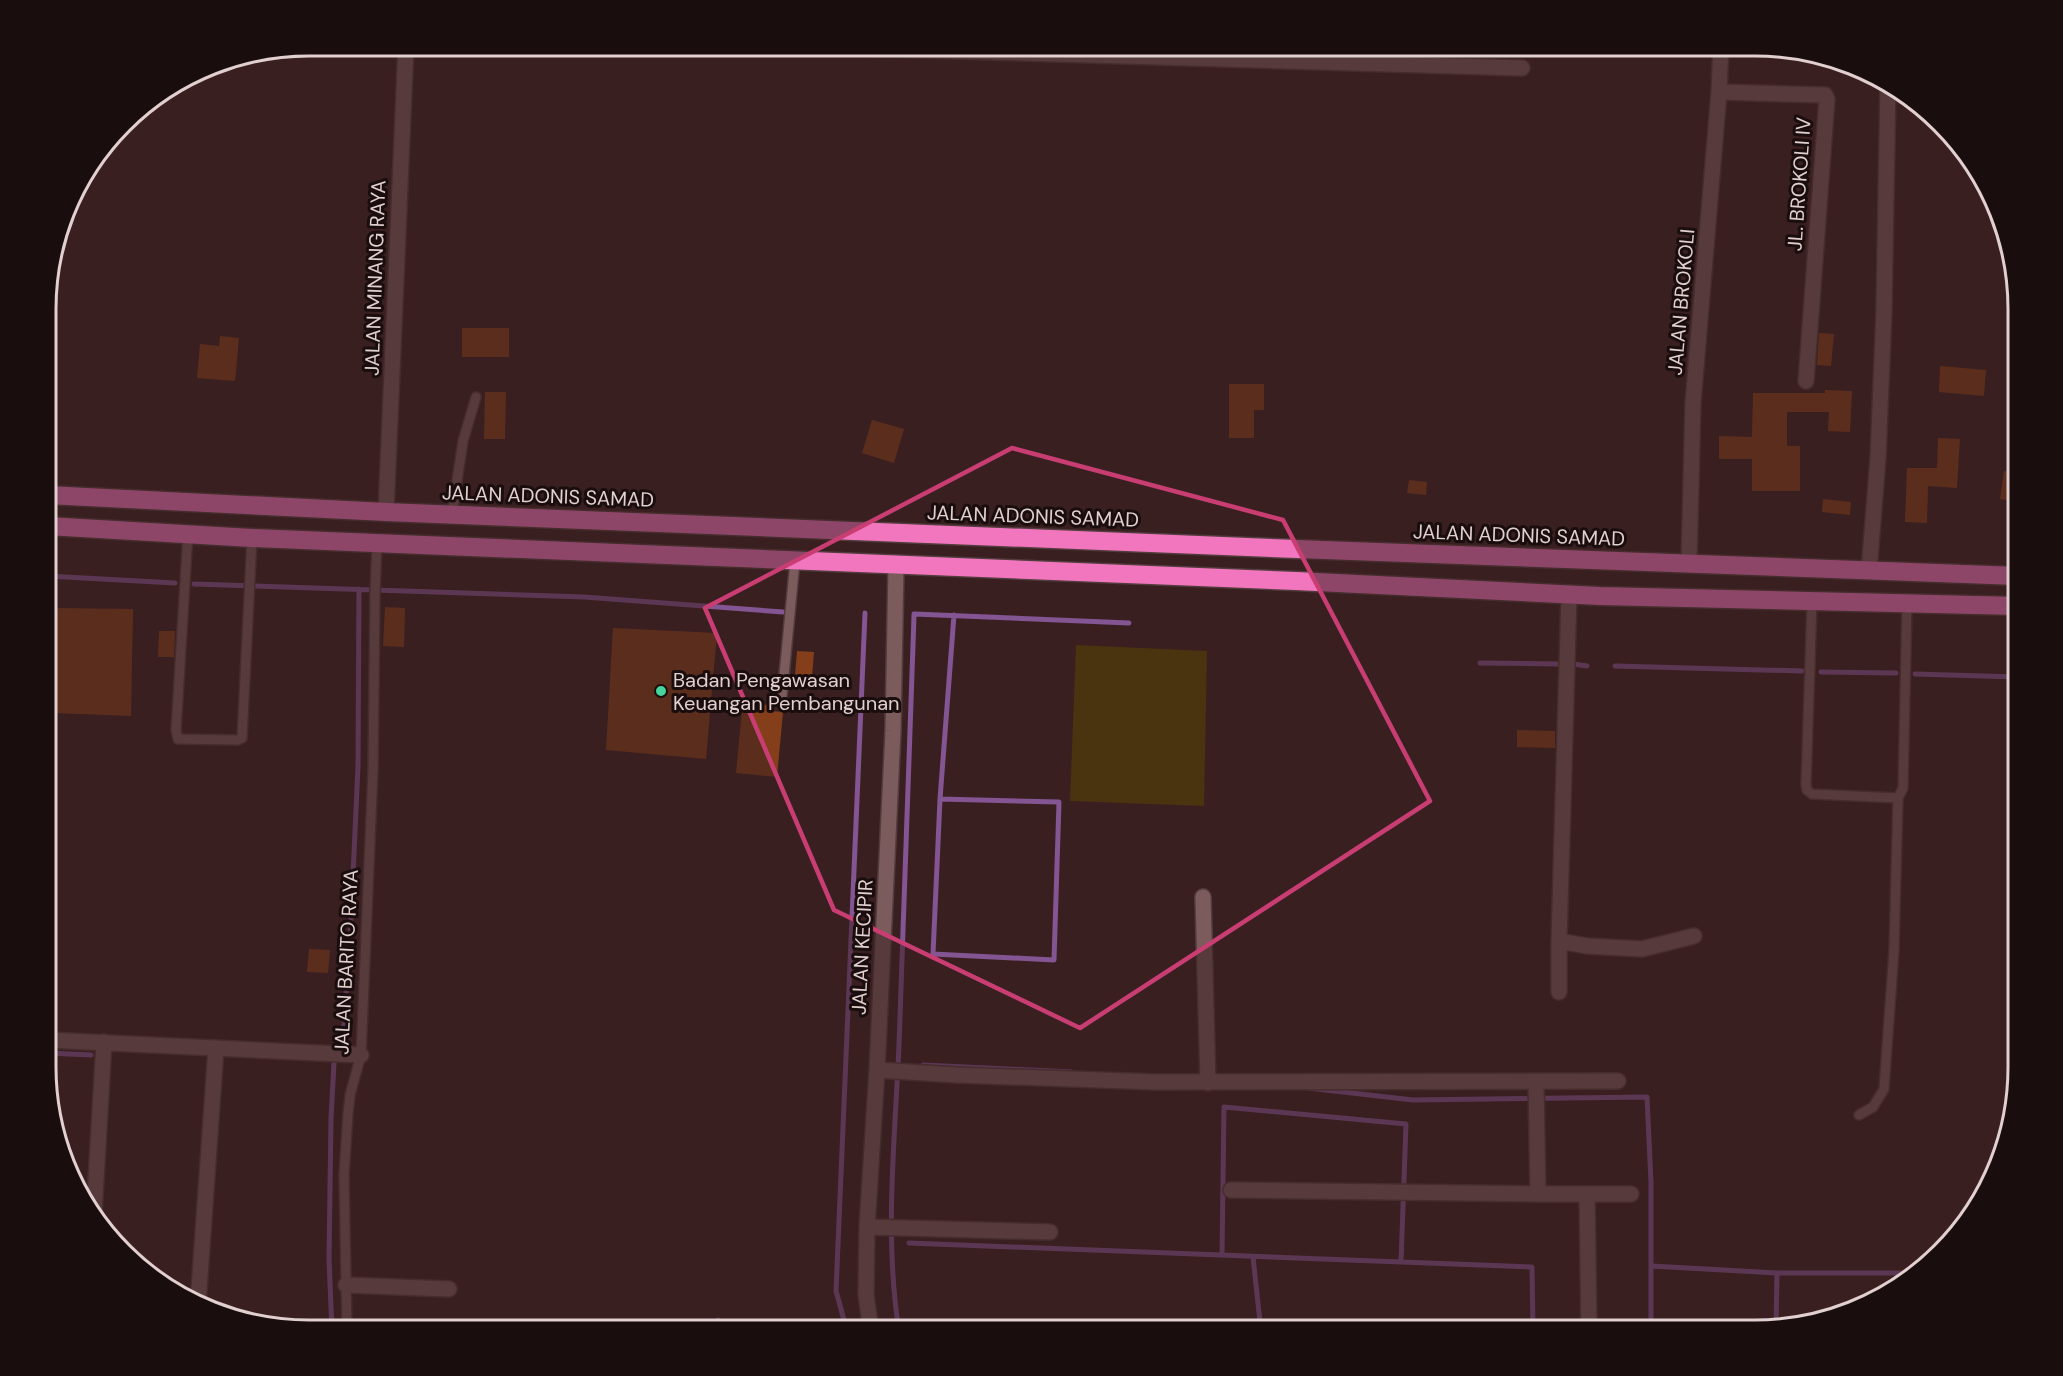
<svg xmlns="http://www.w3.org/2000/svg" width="2063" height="1376" font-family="'DM Sans',sans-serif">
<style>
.green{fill:#4a330f}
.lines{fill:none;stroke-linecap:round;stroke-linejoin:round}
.stream{stroke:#835592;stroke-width:5}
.building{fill:#843f1a}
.lane-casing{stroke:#523c3d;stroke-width:12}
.street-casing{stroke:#523c3d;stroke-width:18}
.highway-casing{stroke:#523c3d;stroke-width:21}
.lane{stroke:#7b5b5c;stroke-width:9}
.street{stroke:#7b5b5c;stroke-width:15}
.highway{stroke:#f276bd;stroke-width:18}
.marked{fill:none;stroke:#c83d72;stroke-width:4.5;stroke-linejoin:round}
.poi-dot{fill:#46d49e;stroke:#190d0d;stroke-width:2}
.labels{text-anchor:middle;stroke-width:6;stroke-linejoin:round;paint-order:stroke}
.street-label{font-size:20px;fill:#e2cfcf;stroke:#190d0d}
.poi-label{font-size:20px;fill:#e2cfcf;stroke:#190d0d;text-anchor:start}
.rim{fill:none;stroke:#e2cfcf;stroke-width:3}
</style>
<rect width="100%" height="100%" fill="#3a1f21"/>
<path class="green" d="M1076 645 1207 651 1204 806 1070 801Z"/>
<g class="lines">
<path class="stream" d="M47 576 175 583
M194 584 584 597 783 612
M1480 663 1560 664
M1573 664 1587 666
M1615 666 1802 671
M1821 672 1896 673
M1915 674 2017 677
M940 799 1059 802 1054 960 933 954 940 799 954 615
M47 1053 91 1055
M923 1065 1072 1072
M1308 1088 1413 1100 1647 1097 1651 1183V1330
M909 1243 1532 1267 1533 1331
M1222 1255 1224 1107 1406 1124 1401 1262
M1253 1257 1261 1331
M1651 1266 1777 1273
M718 1320 720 1331
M1776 1329 1777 1273H1910
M332 1331 329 1259 331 1118 334 1063 344 1024 351 919 358 766 359 589
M847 1331 836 1291 865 613
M899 1331C884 1236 895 1140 899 1045 905 902 910 758 914 614L1129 623"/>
</g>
<path class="building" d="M462 328H509V357H462Z
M1819 333 1834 334 1831 366 1817 365Z
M220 336 239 338 235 381 197 378 200 344 219 346Z
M1940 366 1986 370 1984 396 1939 392Z
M1229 384H1264V410H1254V438H1229Z
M1825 390 1852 391 1850 432 1828 431 1829 412H1787V446H1800V491H1752V459H1719V436L1752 437 1753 393H1825Z
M485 392H506L505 439H484Z
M872 420 904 429 894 463 862 453Z
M1938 438 1960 439 1957 488 1928 486 1927 523 1905 522 1907 468H1937Z
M2004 471 2017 473 2014 501 2000 499Z
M1409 480 1427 482 1426 495 1407 493Z
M1823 499 1851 502 1850 515 1822 512Z
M385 607 405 608 404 647 383 646Z
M53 608 133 609 131 716 54 713Z
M613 628 717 633 706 759 606 750Z
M159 631H175L174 657H158Z
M797 651 814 652 812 677 795 676Z
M755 704 772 705 771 711 783 712 777 777 736 773 742 710H755Z
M1517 730 1555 731V748L1517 747Z
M309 949 330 950 328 973 307 972Z"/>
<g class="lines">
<g class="lane-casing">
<path id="lane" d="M452 514 463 441 476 397
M188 533 176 730 178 739 238 740 242 738 252 538
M1812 601 1806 785 1807 790 1812 794 1898 798 1903 788 1907 603
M782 696 795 561
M1859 1115 1873 1107 1884 1089 1894 950 1898 798
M347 1331 344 1175 348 1114 350 1095 361 1055 373 770 375 594 377 543"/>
</g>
<g class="street-casing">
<path id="street" d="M758 45 1522 68
M1719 92 1825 95 1827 99 1806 381
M386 512 406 45
M1689 563 1693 403 1719 92 1721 45
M1869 571 1878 458 1884 311 1888 83
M1569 595 1559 941 1587 946 1642 949 1694 936
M1203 897 1208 1083
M1559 941V992
M47 1040 361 1055
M877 1070 957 1075 1156 1082 1618 1081
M1536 1082 1538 1194H1587
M1231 1190 1538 1194
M94 1214 104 1042
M867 1227 1050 1232
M346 1285 449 1289
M198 1304 216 1048
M871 1331 866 1295 867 1227 877 1070 893 731 896 565
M1589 1331 1587 1194H1631"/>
</g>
<g class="highway-casing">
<path id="highway" d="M47 495 386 512 1297 549 2017 576
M47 526 252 538 1296 581 1600 596 2017 606"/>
</g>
<use href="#lane" class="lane"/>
<use href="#street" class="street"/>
<use href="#highway" class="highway"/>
</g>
<path d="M0 0H2063V1376H0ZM1012 448 1283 520 1430 801 1080 1028 834 910 705 608Z" fill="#3a1f21" fill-opacity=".55" fill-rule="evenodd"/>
<path class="marked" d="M1012 448 1283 520 1430 801 1080 1028 834 910 705 608Z"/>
<circle class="poi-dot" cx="661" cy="691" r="6"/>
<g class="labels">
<g class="street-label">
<text transform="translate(1799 184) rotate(-86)" y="7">JL. BROKOLI IV</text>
<text transform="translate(375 278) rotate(-88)" y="7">JALAN MINANG RAYA</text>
<text transform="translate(1681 302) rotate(-85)" y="7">JALAN BROKOLI</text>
<text transform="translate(548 496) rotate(2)" y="7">JALAN ADONIS SAMAD</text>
<text transform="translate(1033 516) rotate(2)" y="7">JALAN ADONIS SAMAD</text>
<text transform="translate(1519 535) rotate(2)" y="7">JALAN ADONIS SAMAD</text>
<text transform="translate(862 947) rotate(-87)" y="7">JALAN KECIPIR</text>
<text transform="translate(346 962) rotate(-87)" y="7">JALAN BARITO RAYA</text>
</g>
<g class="poi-label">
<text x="673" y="687">Badan Pengawasan<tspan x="673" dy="23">Keuangan Pembangunan</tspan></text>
</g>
</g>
<path d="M0 0H2063V1376H0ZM309 56H1755A253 253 0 0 1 2008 309V1067A253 253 0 0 1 1755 1320H309A253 253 0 0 1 56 1067V309A253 253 0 0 1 309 56Z" fill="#190d0d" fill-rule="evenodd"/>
<path class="rim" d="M309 56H1755A253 253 0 0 1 2008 309V1067A253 253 0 0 1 1755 1320H309A253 253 0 0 1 56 1067V309A253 253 0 0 1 309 56Z"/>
</svg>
